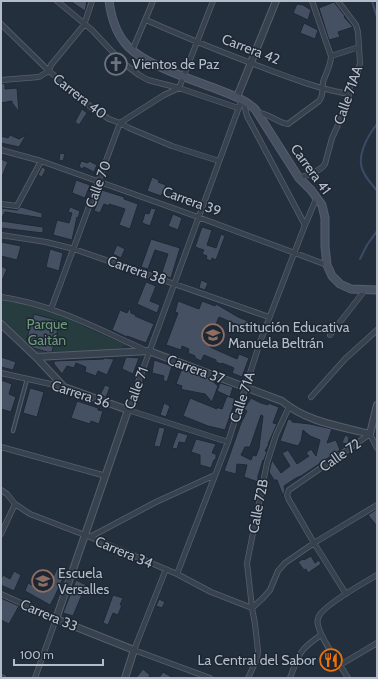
<svg xmlns="http://www.w3.org/2000/svg" width="378" height="679" font-family="Cabin,sans-serif">
<style>
.green{fill:#263c3f}
.lines{fill:none;stroke-linecap:round;stroke-linejoin:round}
.stream{stroke:#394c67;stroke-width:2}
.building{fill:#455162;stroke:#1f2835;fill-rule:evenodd}
.service-casing{stroke:#565f6c;stroke-width:4.5}
.minor-casing{stroke:#565f6c;stroke-width:6}
.tertiary-casing{stroke:#565f6c;stroke-width:8}
.secondary-casing{stroke:#565f6c;stroke-width:9}
.service{stroke:#38414e;stroke-width:2.5}
.minor{stroke:#38414e;stroke-width:4.5}
.tertiary{stroke:#38414e;stroke-width:6}
.secondary{stroke:#465061;stroke-width:7}
.labels{text-anchor:middle;stroke-width:3;stroke-linejoin:round;paint-order:stroke}
.street-label{font-size:14px;fill:#b4bcc9;stroke:#1d2633}
.poi-label{font-size:14px;fill:#b4bcc9;stroke:#1d2633;text-anchor:start}
.park-label{font-size:14px;fill:#6b9a76;stroke:#1d2633}
</style>
<rect width="100%" height="100%" fill="#242f3e"/>
<path class="green" d="M1 298 59 313 85 327 126 345 113 353 36 357 27 343 1 322Z"/>
<g class="lines">
<path class="stream" d="M372 1 377 17
M377 124C367 137 355 158 364 173 367 180 373 185 377 191
M360 259 367 245 377 231"/>
</g>
<path class="building" d="M70 1H87L85 11Z
M334 2 345 16 344 17 353 27 338 32 340 37 329 40 319 8Z
M297 4 303 5 311 10 308 20 293 13Z
M304 23 318 30 315 39 300 33Z
M5 83V89L17 88 19 112 13 104 12 103V101L1 103V84Z
M82 109 87 113 79 125 75 122Z
M10 135 19 139 26 135 19 147 1 143V136L8 138Z
M60 153 65 154 63 161 59 160Z
M1 159 8 162 1 179Z
M81 161 88 163 89 161 97 165 94 172 84 167 83 169 79 167Z
M42 167 46 169 42 177 38 175Z
M152 177 159 180 158 182 166 185 161 196 147 191Z
M76 180 90 185 85 198 72 193Z
M102 190 124 197V199L138 204 130 229 119 225 125 209 109 204V206L104 204 100 213 94 211Z
M176 194 181 196 178 203 172 201Z
M21 207 42 213V218L5 212 1 219V208L17 210Z
M70 207 80 211 78 218 77 217 72 240 53 235 57 220 69 223 72 213 68 212Z
M151 208 156 209 150 226 142 223 145 213 149 214Z
M173 214 182 218 178 230 168 226Z
M1 221 43 227V233L1 228Z
M202 227 212 230 207 245 216 248 221 234 225 236 216 260 212 258 211 261 206 259 207 256 202 254 204 250 195 247Z
M151 239 180 248 171 278 162 275 163 273 162 272 168 254 155 250 148 269 141 267Z
M1 242 21 246 17 260 1 256Z
M117 245 125 249 121 258 113 254Z
M50 249 63 253 59 271 46 267Z
M1 266 7 269 1 283Z
M201 280 208 283 205 290 199 288Z
M146 282 156 286 150 301 160 305 157 313 137 304Z
M178 301 199 309 202 301 215 306 216 304 238 317 255 324 252 331 219 317 213 331 210 347 237 359 239 354 249 358 242 377 232 373 234 368 222 363 221 364 216 362V360L204 355 201 361 195 358V356L188 353 189 349 182 346 181 350 166 345 178 313 175 312Z
M130 308 131 313 136 315 135 316 154 324 146 343 127 336V337L112 330 120 310 127 313Z
M34 314 60 321 52 352H47L33 348 26 341Z
M1 357 16 362 13 370 1 367Z
M126 357 139 358 133 374 122 369Z
M104 358 114 359 107 375 98 371 96 376 85 372 86 367 76 363 74 368 67 366 62 374 54 364V361L104 359Z
M154 360 172 366 167 382 163 380 164 376 152 373Z
M182 368 209 378 218 386 212 402 205 394 184 390 181 389 182 386 176 384Z
M1 380 12 384 9 394 16 397 11 412 1 409Z
M220 383 233 387 230 397 217 391Z
M105 385 110 387 106 397 100 395Z
M30 388 44 392 37 417 23 413Z
M227 396 236 399 225 430 208 426 183 416 190 398 217 409 216 407 222 409Z
M251 398 261 403 268 405V403L279 407 273 423 277 424 268 444H269L265 451 267 452 263 462V460L258 476V482L244 477 247 465 237 464 236 474 224 471 241 423 247 411 244 409ZM261 415 263 416 259 448 256 456 253 455 251 460 241 455 245 447H250Z
M77 401 98 408V410L103 411 99 424 91 421 90 424 71 418Z
M164 403 170 406 166 417 160 415Z
M288 419 292 420V422L310 424 332 429 327 443 336 440 340 450 301 476 296 478 284 486 285 490 283 496 277 480H274L269 472 272 460 281 473 290 466 282 453 288 450 297 464 309 456 306 453 311 449 316 456 320 440 310 436 303 430 301 441 298 446 280 441Z
M159 427 165 428 160 447 154 446Z
M178 432 188 435 185 443 179 442 177 449 172 448Z
M345 435 349 437 348 444 342 443Z
M196 439 216 444 212 453 216 454V458L215 460H214L211 468 200 465V455L191 452Z
M377 509V526L368 515Z
M311 556 315 563 319 560 321 564 308 573 306 569 304 570 298 562 303 559 304 560Z
M57 568 66 572 54 598 50 605 25 591 28 583 47 592Z
M14 571 21 575 14 591 1 585V579L3 575 10 579Z
M76 580 86 585 73 616 63 613Z
M113 595 123 598 120 605H122L118 615 113 613 108 625 103 623Z
M1 598 19 606 9 624 1 620Z
M159 599 165 602 162 608 156 606Z
M143 669 150 675 148 678H136Z
M163 672 173 678H159Z"/>
<g class="lines">
<g class="service-casing">
<path id="service" d="M13 431 27 379"/>
</g>
<g class="minor-casing">
<path id="minor" d="M57 1 92 30 122 62 139 75 148 80 179 88 238 108
M146 20C182 36 219 51 256 65 288 77 315 88 349 94
M1 24 49 71 91 107 109 119 120 123 129 128 172 146 219 161
M132 51 153 1
M331 56 359 47
M1 80 39 77 49 71 51 65 84 25 92 1
M179 88 213 1
M243 100 247 116 305 225
M258 113C269 113 277 123 288 124L319 101C324 95 322 89 323 82 326 73 331 65 331 56L312 1
M1 150 41 161 198 217 327 265
M299 178C307 175 320 172 325 164L332 138 348 103 349 99 348 91 358 71 360 63 358 32 356 25 338 1
M1 204 17 206 41 161
M1 235 46 242 74 249 269 317
M1 297C53 304 100 330 147 351
M51 309 120 123 164 95 179 88
M330 335 365 290
M1 373 64 387
M311 397 345 359 377 330
M370 434 377 448
M228 442 128 410 242 99
M1 447 106 476
M1 490 7 494 15 504 30 514 90 537 177 574 211 592 252 608
M1 534 15 504
M90 537 156 502 215 475
M166 569 134 650 210 678
M177 574 228 442 260 342 305 225 317 197
M1 594 56 619 35 678
M346 594 314 543 289 500 287 495 289 490 370 434
M252 608 263 598 270 590 278 571 285 563 314 543 377 505
M340 665 377 643
M1 677 3 678
M248 678 257 659 258 651 255 624 252 608 247 563 267 463 276 435 289 407
M290 678C299 654 299 650 321 635
M348 678C340 664 321 640 318 625 317 622 318 618 319 616 324 605 365 582 377 575"/>
</g>
<g class="tertiary-casing">
<path id="tertiary" d="M237 97 276 1
M1 324 36 357 64 387 128 410 56 619 134 650 125 678
M36 357 149 351 282 401C307 422 339 426 370 434L377 405"/>
</g>
<g class="secondary-casing">
<path id="secondary" d="M109 1C111 16 115 31 125 43 140 63 190 79 214 88 229 94 243 98 255 109L299 178 311 190 322 205 325 218V246L327 265 332 276 340 284 351 289 377 290"/>
</g>
<use href="#service" class="service"/>
<use href="#minor" class="minor"/>
<use href="#tertiary" class="tertiary"/>
<use href="#secondary" class="secondary"/>
</g>
<defs>
<g id="church-ring" transform="scale(1.15)"><circle r="9.5" fill="#1d2633" stroke="#6b7280" stroke-width="1.5"/><path d="M-1.2-6h2.4v3.5h3.3v2.4h-3.3V6h-2.4V-.1h-3.3v-2.4h3.3Z" fill="#6b7280"/></g>
<g id="school-ring" transform="scale(1.15)"><circle r="9.5" fill="#1d2633" stroke="#8d6e63" stroke-width="1.5"/><path d="M0-5L7-2L0 1L-7-2ZM-4 1L0 2.5L4 1V4Q0 6-4 4Z" fill="#8d6e63"/></g>
<g id="restaurant-ring" transform="scale(1.15)"><circle r="9.5" fill="#1d2633" stroke="#e8710a" stroke-width="1.5"/><path d="M-5-6h1v4h1v-4h1v4h1v-4h1v5L-1.5 .5V6h-2V.5L-5-1ZM5-6V6H3V1.5H1.5Q1.5-4 5-6Z" fill="#e8710a"/></g>
</defs>
<g fill-rule="evenodd">
<use href="#church-ring" x="116" y="64"/>
<use href="#school-ring" x="213" y="335"/>
<use href="#school-ring" x="43" y="581"/>
<use href="#restaurant-ring" x="331" y="660"/>
</g>
<g class="labels">
<g class="street-label">
<text transform="translate(251 49) rotate(21)" y="5">Carrera 42</text>
<text transform="translate(348 95) rotate(-71)" y="5">Calle 71AA</text>
<text transform="translate(80 96) rotate(38)" y="5">Carrera 40</text>
<text transform="translate(311 169) rotate(54)" y="5">Carrera 41</text>
<text transform="translate(98 184) rotate(-70)" y="5">Calle 70</text>
<text transform="translate(192 201) rotate(20)" y="5">Carrera 39</text>
<text transform="translate(137 270) rotate(19)" y="5">Carrera 38</text>
<text transform="translate(196 369) rotate(20)" y="5">Carrera 37</text>
<text transform="translate(136 388) rotate(-70)" y="5">Calle 71</text>
<text transform="translate(81 394) rotate(18)" y="5">Carrera 36</text>
<text transform="translate(242 397) rotate(-72)" y="5">Calle 71A</text>
<text transform="translate(340 455) rotate(-35)" y="5">Calle 72</text>
<text transform="translate(258 506) rotate(-79)" y="5">Calle 72B</text>
<text transform="translate(124 552) rotate(23)" y="5">Carrera 34</text>
<text transform="translate(49 615) rotate(23)" y="5">Carrera 33</text>
</g>
<g class="poi-label">
<text x="132" y="69">Vientos de Paz</text>
<text x="228" y="332">Institución Educativa<tspan x="228" dy="16">Manuela Beltrán</tspan></text>
<text x="58" y="578">Escuela<tspan x="58" dy="16">Versalles</tspan></text>
<text x="316" y="665" text-anchor="end">La Central del Sabor</text>
</g>
<g class="park-label">
<text x="47" y="329">Parque<tspan x="47" dy="16">Gaitán</tspan></text>
</g>
</g>
<rect width="378" height="679" fill="none" stroke="#b4bcc9" stroke-width="4"/>
<path d="M14 659v6h89v-6" fill="none" stroke="#b4bcc9" stroke-width="2"/>
<text x="20" y="659" font-size="12" fill="#b4bcc9" stroke="#1d2633" stroke-width="3" paint-order="stroke">100 m</text>
</svg>
